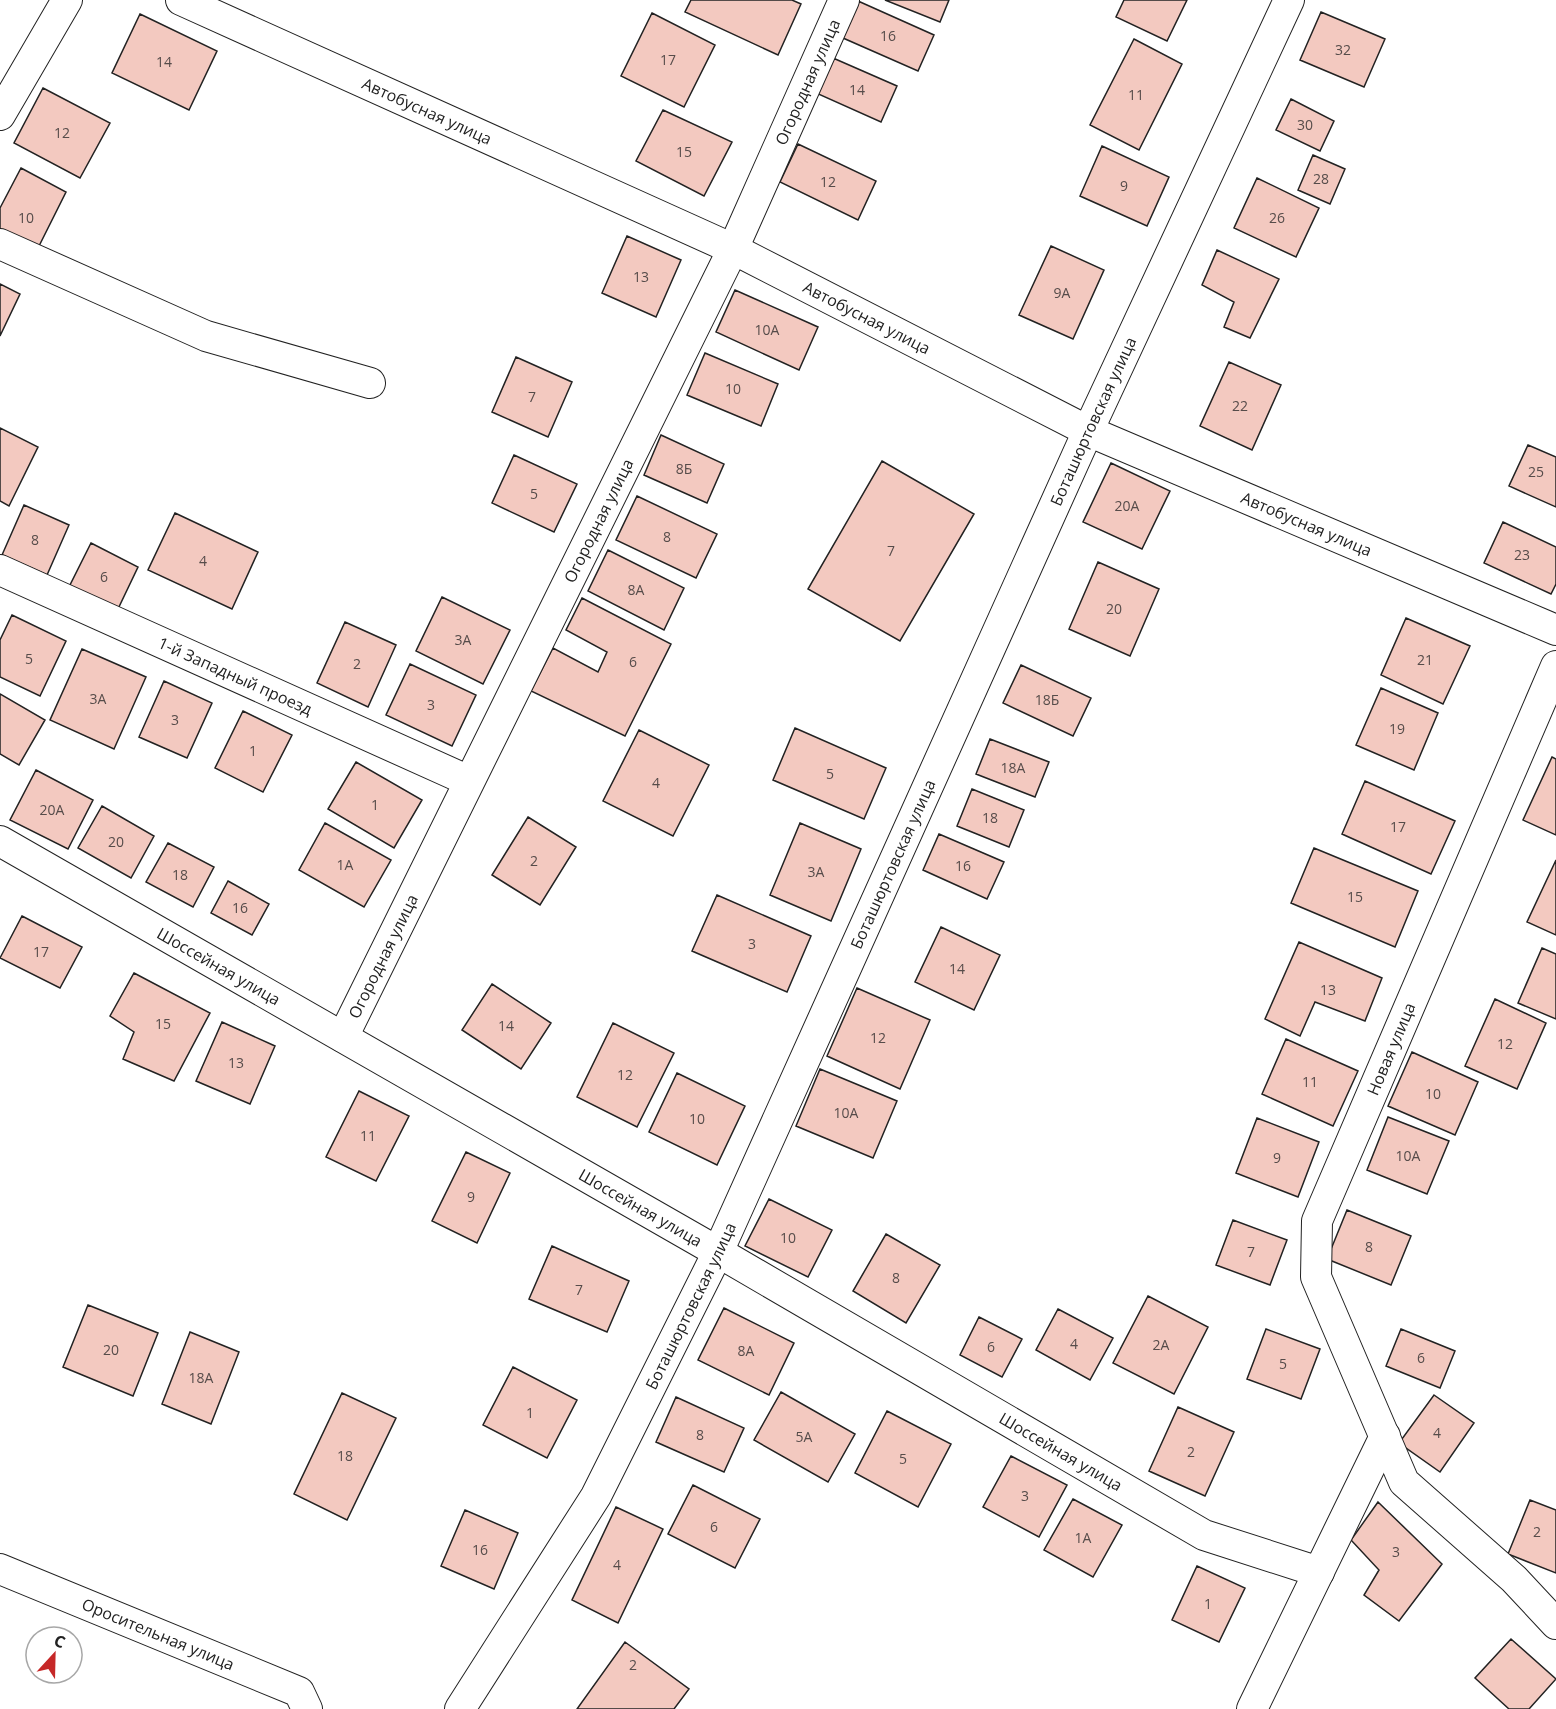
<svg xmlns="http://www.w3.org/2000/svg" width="1556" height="1709" font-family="'Open Sans',sans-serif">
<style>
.building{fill:#f3c9c0;stroke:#222;stroke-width:1.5}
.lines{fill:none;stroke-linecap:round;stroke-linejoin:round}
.minor-casing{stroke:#222;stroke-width:32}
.minor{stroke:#fff;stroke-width:30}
.labels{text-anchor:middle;stroke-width:4.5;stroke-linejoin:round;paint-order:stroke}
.number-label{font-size:14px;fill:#564c4a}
.street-label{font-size:16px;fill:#222;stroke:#fff}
</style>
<rect width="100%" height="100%" fill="#fff"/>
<path class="building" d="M691 0H792L801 4 778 55 685 12Z
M885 0H949L940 22Z
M1124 0H1187L1167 41 1116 17Z
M858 1 934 35 918 71 843 38Z
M1321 12 1385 39 1364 87 1300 60Z
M652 13 715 45 684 107 621 76Z
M140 14 217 51 189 110 112 73Z
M1134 39 1182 64 1139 150 1090 125Z
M833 58 897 86 881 122 816 93Z
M43 88 110 123 80 178 14 143Z
M1291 99 1334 121 1320 151 1276 130Z
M663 110 732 142 704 196 636 161Z
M798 144 876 181 858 220 780 182Z
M1102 146 1169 177 1147 226 1080 196Z
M1313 155 1345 169 1330 204 1298 190Z
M21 168 66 192 38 248 0 229V208Z
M1257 178 1319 208 1296 257 1234 228Z
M627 236 681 260 656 317 602 293Z
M1051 246 1104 270 1073 339 1019 315Z
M1217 250 1279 279 1250 338 1224 327 1234 302 1202 285Z
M0 284 20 294 0 336Z
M735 290 818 327 799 370 716 332Z
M705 353 778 384 761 426 687 395Z
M516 357 572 382 548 437 492 412Z
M1229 362 1281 385 1252 450 1200 426Z
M0 428 38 447 9 506 0 501Z
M661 435 724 464 707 503 644 475Z
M1528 445 1556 457V507L1509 486Z
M514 455 577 484 554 532 492 503Z
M882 461 974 514 900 641 808 589Z
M1111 463 1170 491 1142 549 1083 522Z
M637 496 717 534 696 578 616 540Z
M24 505 69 525 47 575 2 555Z
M175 513 258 552 232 609 148 570Z
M1503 522 1556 547V584L1551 594 1484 563Z
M91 543 138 567 117 611 69 587Z
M608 550 684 588 664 630 588 591Z
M1098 562 1159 589 1130 656 1069 629Z
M442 597 510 630 483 684 416 651Z
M582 598 671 644 625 736 531 691 553 648 598 672 607 652 566 630Z
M12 615 66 641 40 696 0 677V640Z
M1406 618 1470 646 1443 704 1381 675Z
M345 622 396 645 368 707 317 683Z
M82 649 146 677 114 749 50 720Z
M410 664 476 695 452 746 386 715Z
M1021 665 1091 698 1073 736 1003 703Z
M164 681 212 703 187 758 139 737Z
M1381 688 1438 713 1414 770 1356 745Z
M0 694 45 720 19 765 0 754Z
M243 711 292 735 263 792 215 768Z
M795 728 886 768 864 819 773 780Z
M639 730 709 765 673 836 603 801Z
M990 739 1049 762 1035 797 976 774Z
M1552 757 1556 759V835L1523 820Z
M356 762 422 800 394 848 328 809Z
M36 770 93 800 68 849 10 820Z
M1365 781 1455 821 1431 874 1342 834Z
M972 789 1024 810 1009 847 957 826Z
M102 806 154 836 131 878 78 848Z
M528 817 576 847 540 905 492 875Z
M325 823 391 860 364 907 299 870Z
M800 823 861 849 831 921 770 895Z
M939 834 1004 862 987 899 923 870Z
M168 843 214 867 193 907 146 882Z
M1314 848 1418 891 1395 947 1291 903Z
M1556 860V935L1527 922Z
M228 881 269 904 252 935 211 913Z
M717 895 811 936 787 992 692 951Z
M22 916 82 947 60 988 0 958Z
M941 927 1000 955 974 1010 915 982Z
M1299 942 1382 978 1365 1021 1315 1002 1300 1036 1265 1019Z
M1542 948 1556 954V1019L1518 1003Z
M134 973 210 1013 174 1081 123 1059 134 1032 110 1016Z
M492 984 551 1023 521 1069 462 1030Z
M857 988 930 1020 900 1089 827 1056Z
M1495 999 1546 1023 1517 1089 1465 1066Z
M222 1022 275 1046 250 1104 196 1081Z
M613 1023 674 1053 637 1127 577 1097Z
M1286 1039 1358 1071 1333 1126 1262 1094Z
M1412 1052 1478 1082 1455 1135 1388 1106Z
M820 1069 897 1101 873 1158 796 1126Z
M677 1073 745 1106 717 1165 649 1132Z
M359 1091 409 1116 376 1181 326 1157Z
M1388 1117 1449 1141 1427 1194 1367 1170Z
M1257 1118 1319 1142 1298 1197 1236 1173Z
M466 1152 510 1173 477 1243 432 1221Z
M769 1199 832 1230 808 1277 745 1246Z
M1347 1210 1411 1236 1391 1285 1327 1259Z
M1233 1220 1287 1240 1270 1285 1216 1265Z
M886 1234 940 1265 906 1323 853 1291Z
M552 1246 629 1281 607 1332 529 1299Z
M1148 1296 1208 1327 1174 1394 1113 1363Z
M88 1305 158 1333 133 1396 63 1367Z
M724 1308 794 1343 769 1395 698 1360Z
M1058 1309 1113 1338 1090 1380 1036 1350Z
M979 1317 1022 1339 1002 1377 960 1355Z
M1266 1329 1320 1349 1301 1399 1247 1379Z
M1401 1329 1455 1351 1440 1388 1386 1366Z
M190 1332 239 1352 211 1424 162 1404Z
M513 1367 577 1400 547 1458 483 1425Z
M781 1392 855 1434 828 1482 754 1440Z
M342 1393 396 1418 347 1520 294 1494Z
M1434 1395 1474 1423 1440 1472 1399 1443Z
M676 1397 744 1428 724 1472 656 1442Z
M1178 1407 1234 1432 1205 1496 1149 1471Z
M887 1411 951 1444 918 1507 855 1473Z
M1011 1456 1067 1485 1039 1537 983 1507Z
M693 1485 760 1519 735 1568 668 1534Z
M1073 1499 1122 1525 1093 1577 1044 1550Z
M1530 1500 1556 1510V1573L1508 1554Z
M1378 1502 1442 1564 1399 1621 1364 1595 1379 1570 1351 1540Z
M616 1507 663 1529 618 1623 572 1600Z
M465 1510 518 1533 494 1589 441 1566Z
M1197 1566 1245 1588 1219 1642 1172 1620Z
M1511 1639 1556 1679 1529 1709H1509L1475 1678Z
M625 1642 689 1689 674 1709H577Z"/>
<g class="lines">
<g class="minor-casing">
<g id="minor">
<path id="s1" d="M181 0 733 249 1088 431 1556 630"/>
<path d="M0 115 67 0"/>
<path d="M0 244 206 336 370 383"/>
<path id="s2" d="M0 570 469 781"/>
<path d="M1556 666 1317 1221 1316 1277 1404 1482 1514 1579 1556 1624"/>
<path id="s3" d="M0 841 718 1252 1204 1535 1319 1572"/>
<path id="s4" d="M343 1037 733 249 844 0"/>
<path id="s5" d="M0 1569 299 1692 307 1709"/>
<path id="s6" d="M460 1709 596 1496 718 1252 1088 431 1289 0"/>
<path d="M1252 1709 1385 1436"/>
</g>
</g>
<use href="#minor" class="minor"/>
</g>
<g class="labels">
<g class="number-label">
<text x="888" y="41">16</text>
<text x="1343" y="55">32</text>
<text x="668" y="65">17</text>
<text x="164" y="67">14</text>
<text x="857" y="95">14</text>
<text x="1136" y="100">11</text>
<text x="1305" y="130">30</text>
<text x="62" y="138">12</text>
<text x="684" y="157">15</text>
<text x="1321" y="184">28</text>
<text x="828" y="187">12</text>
<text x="1124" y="191">9</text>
<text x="26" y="223">10</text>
<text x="1277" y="223">26</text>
<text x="641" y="282">13</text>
<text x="1062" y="298">9А</text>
<text x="767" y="335">10А</text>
<text x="733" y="394">10</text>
<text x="532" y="402">7</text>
<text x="1240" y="411">22</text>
<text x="684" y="474">8Б</text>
<text x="1536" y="477">25</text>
<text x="534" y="499">5</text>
<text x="1127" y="511">20А</text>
<text x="667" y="542">8</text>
<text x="35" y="545">8</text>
<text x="891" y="556">7</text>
<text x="1522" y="560">23</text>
<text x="203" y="566">4</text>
<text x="104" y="582">6</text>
<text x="636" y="595">8А</text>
<text x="1114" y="614">20</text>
<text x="463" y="645">3А</text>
<text x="29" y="664">5</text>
<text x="1425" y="665">21</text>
<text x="633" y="667">6</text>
<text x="357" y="669">2</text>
<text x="98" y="704">3А</text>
<text x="1047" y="705">18Б</text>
<text x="431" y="710">3</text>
<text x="175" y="725">3</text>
<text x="1397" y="734">19</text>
<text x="253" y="756">1</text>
<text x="1013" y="773">18А</text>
<text x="830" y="779">5</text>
<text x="656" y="788">4</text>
<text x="375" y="810">1</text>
<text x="52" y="815">20А</text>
<text x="990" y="823">18</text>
<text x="1398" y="832">17</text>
<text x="116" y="847">20</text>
<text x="534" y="866">2</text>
<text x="345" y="870">1А</text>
<text x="963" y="871">16</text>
<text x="816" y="877">3А</text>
<text x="180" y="880">18</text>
<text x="1355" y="902">15</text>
<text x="240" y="913">16</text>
<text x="752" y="949">3</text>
<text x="41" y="957">17</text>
<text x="957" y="974">14</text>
<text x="1328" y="995">13</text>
<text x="163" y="1029">15</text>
<text x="506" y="1031">14</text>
<text x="878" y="1043">12</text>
<text x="1505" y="1049">12</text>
<text x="236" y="1068">13</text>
<text x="625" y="1080">12</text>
<text x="1310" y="1087">11</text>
<text x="1433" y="1099">10</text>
<text x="846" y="1118">10А</text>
<text x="697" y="1124">10</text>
<text x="368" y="1141">11</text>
<text x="1408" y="1161">10А</text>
<text x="1277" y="1163">9</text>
<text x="471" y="1202">9</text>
<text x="788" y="1243">10</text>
<text x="1369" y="1252">8</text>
<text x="1251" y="1257">7</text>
<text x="896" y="1283">8</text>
<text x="579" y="1295">7</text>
<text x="1074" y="1349">4</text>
<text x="1161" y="1350">2А</text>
<text x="991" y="1352">6</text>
<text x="111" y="1355">20</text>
<text x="746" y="1356">8А</text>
<text x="1421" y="1363">6</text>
<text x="1283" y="1369">5</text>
<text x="201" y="1383">18А</text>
<text x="530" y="1418">1</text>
<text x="1437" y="1438">4</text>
<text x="700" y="1440">8</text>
<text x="804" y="1442">5А</text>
<text x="1191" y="1457">2</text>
<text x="345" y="1461">18</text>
<text x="903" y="1464">5</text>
<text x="1025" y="1501">3</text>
<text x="714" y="1532">6</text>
<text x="1537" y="1537">2</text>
<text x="1083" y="1543">1А</text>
<text x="480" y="1555">16</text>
<text x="1396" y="1557">3</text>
<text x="617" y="1570">4</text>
<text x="1208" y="1609">1</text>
<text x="633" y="1670">2</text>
</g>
<g class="street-label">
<text dy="6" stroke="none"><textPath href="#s4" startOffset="1062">Огородная улица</textPath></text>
<text dy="6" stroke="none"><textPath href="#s1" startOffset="270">Автобусная улица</textPath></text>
<text dy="6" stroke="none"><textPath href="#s1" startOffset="756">Автобусная улица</textPath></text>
<text dy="6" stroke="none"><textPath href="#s6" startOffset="1437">Боташюртовская улица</textPath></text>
<text dy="6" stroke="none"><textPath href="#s4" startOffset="576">Огородная улица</textPath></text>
<text dy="6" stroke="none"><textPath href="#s1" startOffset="1242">Автобусная улица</textPath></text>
<text dy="6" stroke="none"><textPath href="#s2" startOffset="258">1-й Западный проезд</textPath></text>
<text dy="6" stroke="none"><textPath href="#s6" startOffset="951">Боташюртовская улица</textPath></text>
<text dy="6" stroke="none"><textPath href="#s4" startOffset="90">Огородная улица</textPath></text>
<text dy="6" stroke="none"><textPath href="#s3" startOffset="252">Шоссейная улица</textPath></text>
<text transform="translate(1391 1049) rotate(-67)" y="6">Новая улица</text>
<text dy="6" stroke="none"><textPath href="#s3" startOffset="738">Шоссейная улица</textPath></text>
<text dy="6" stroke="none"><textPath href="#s6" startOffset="465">Боташюртовская улица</textPath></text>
<text dy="6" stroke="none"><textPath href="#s3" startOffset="1224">Шоссейная улица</textPath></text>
<text dy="6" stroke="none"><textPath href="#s5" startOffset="171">Оросительная улица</textPath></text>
</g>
</g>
<g transform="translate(54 1655) rotate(22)"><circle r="28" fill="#ffffff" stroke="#a7a7a7" stroke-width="1.5"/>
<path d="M0-4.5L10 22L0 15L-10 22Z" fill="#c62828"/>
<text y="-9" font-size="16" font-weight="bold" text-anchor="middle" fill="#222222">С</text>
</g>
</svg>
